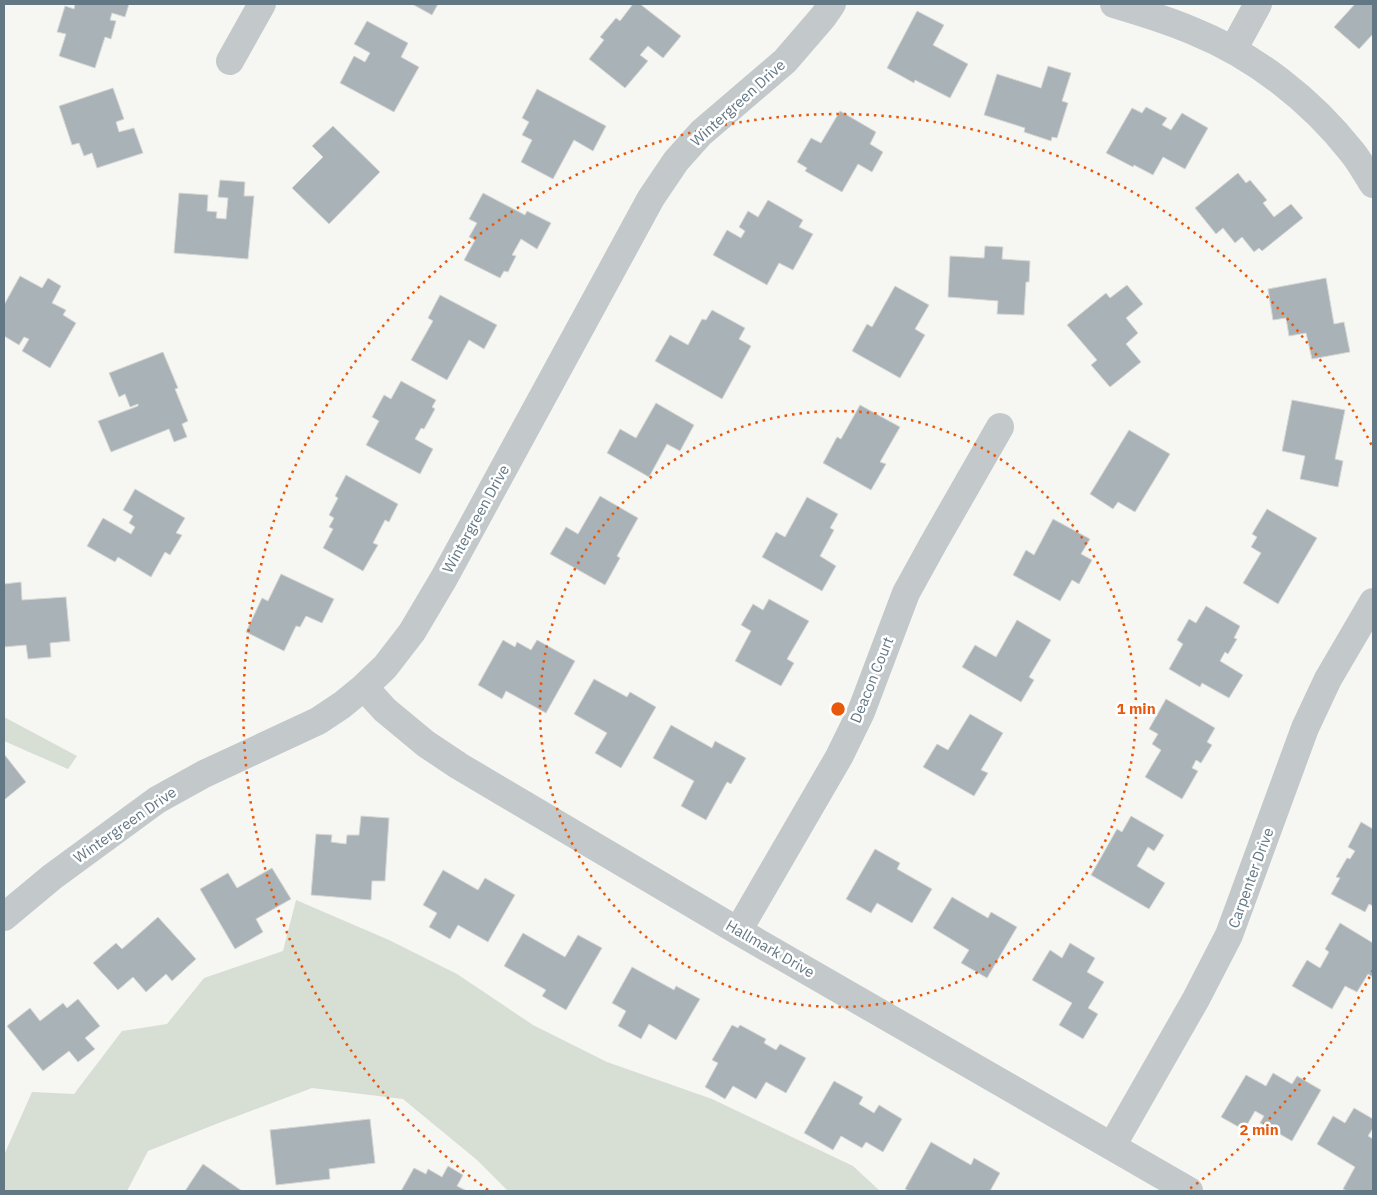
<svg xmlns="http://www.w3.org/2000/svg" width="1377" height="1195" font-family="'IBM Plex Sans',sans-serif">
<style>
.green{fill:#d7ded3}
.building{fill:#a9b3b7;stroke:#d7d7d4}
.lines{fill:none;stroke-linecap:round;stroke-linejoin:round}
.minor{stroke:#c3c8ca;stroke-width:28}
.ring{fill:none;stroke:#e8590c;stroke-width:2.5;stroke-dasharray:2.5 5}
.labels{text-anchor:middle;stroke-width:5;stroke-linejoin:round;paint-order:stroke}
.street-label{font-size:15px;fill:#637885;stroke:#fff}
.centre{fill:#e8590c;stroke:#fff;stroke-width:2.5}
.ring-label{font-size:15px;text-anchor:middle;font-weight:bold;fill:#e8590c;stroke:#fff;stroke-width:5;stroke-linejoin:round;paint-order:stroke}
</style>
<rect width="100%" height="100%" fill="#f6f6f2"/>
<path class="green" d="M4 717 77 756 68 769 4 741Z
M296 900 389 940 457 974 533 1025 607 1062 712 1099 853 1166 880 1191H508L477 1160 403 1099 312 1088 216 1124 148 1151 127 1191H4V1155L32 1092 74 1094 122 1031 167 1024 204 978 283 951Z"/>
<path class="building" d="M75 4H129L125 17 112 13 110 20 116 21 111 39 105 37 95 68 59 56 66 34 57 32 65 6 74 9Z
M412 4H438L432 15Z
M633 4H640L681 36 663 58 648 46 640 55 648 61 625 88 589 59 604 40 600 37 616 18 620 21Z
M1355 4H1373V34L1359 49 1334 27Z
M917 11 944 25 933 45 968 64 950 98 915 80 914 83 887 68Z
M367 21 408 43 401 57 419 67 394 112 340 83 354 56 365 62 370 53 354 44Z
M1048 66 1071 73 1062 101 1068 103 1057 138 1052 137 1051 141 1024 132 1025 128 984 115 997 74 1041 88Z
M113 88 124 119 116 122 119 132 134 128 143 153 97 168 92 153 84 156 79 143 72 145 59 106Z
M537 89 606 126 593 151 574 140 553 179 521 162 532 140 522 135 529 122 522 118Z
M1146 107 1167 118 1162 125 1171 130 1182 113 1208 128 1185 169 1163 157 1153 175 1134 165 1133 167 1106 153 1132 108 1142 113Z
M840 111 876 132 870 144 883 152 872 172 858 164 842 192 805 171 807 168 797 162 811 138 821 143Z
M333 126 380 172 329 224 292 188 323 157 312 146Z
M1238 173 1246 183 1250 180 1267 200 1263 203 1274 217 1291 204 1303 218 1262 251 1259 248 1254 252 1242 237 1235 243 1223 228 1216 234 1195 208Z
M220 180 245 182 244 196H254L248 259 174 253 179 193 208 195 207 211 217 212 216 218 226 219 228 198 218 197Z
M483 193 525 215 527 211 551 223 537 249 521 239 512 255 516 256 508 272 504 271 500 278 464 260 475 240 469 237 477 223 469 219Z
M768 200 803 220 799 227 813 234 793 270 779 263 767 285 713 255 727 230 741 238 745 231 739 227 748 211 758 217Z
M985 246 1003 247 1002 259 1030 261 1029 282H1026L1024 315 997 314 998 301 948 297 950 256 984 258Z
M20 276 42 288 48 278 61 286 52 303 66 310 63 315 76 323 50 368 22 351 29 339 24 337 19 345 4 336V305Z
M1326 278 1334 324 1344 322 1350 352 1312 359 1306 333 1289 336 1286 318 1273 320 1268 289Z
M1127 285 1143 304 1126 318 1138 333 1126 344 1141 362 1110 387 1091 365 1097 360 1067 325 1106 293 1110 298Z
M895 286 929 305 915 329 925 335 900 378 852 351 867 324 872 327Z
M440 295 497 325 484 349 469 340 447 380 411 360 433 321 428 318Z
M712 310 745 328 739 339 751 346 722 399 655 361 670 335 688 345 702 319 706 320Z
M163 352 178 388 175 389 188 421 182 424 187 437 174 442 169 429 111 452 98 421 138 406V404L130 407 125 394 119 397 109 373Z
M401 381 436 400 432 407 435 409 424 429 421 428 415 439 433 449 420 474 366 445 379 421 372 417 384 395 391 399Z
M1292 400 1345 410 1335 459 1343 461 1338 487 1300 479 1305 456 1282 451Z
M656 403 694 425 680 451 667 444 649 477 607 453 620 429 636 438Z
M860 405 900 427 880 462 886 464 871 490 823 463 837 437 841 439Z
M1129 430 1170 454 1135 512 1118 502 1113 509 1090 494Z
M346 475 398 504 389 522 385 520 373 543 378 545 363 571 323 548 333 529 329 527 334 518 329 515 338 498 335 496Z
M135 489 185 518 176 533 182 535 170 555 165 552 151 577 118 557 115 562 87 546 103 518 131 534 135 527 129 523 133 516 123 510Z
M600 496 638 518 617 556 620 558 605 585 550 554 566 527 578 534Z
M807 497 838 514 830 528 834 530 820 556 836 566 822 591 762 557 776 532 785 537Z
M1267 509 1317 538 1278 604 1243 583 1261 553 1251 547 1257 537 1252 534Z
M1053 519 1090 539 1081 554 1092 560 1079 584 1072 580 1060 601 1013 575 1026 550 1034 555Z
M281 574 334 599 322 623 306 616 300 627 296 626 284 651 246 632 262 598 268 601Z
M21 582 22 600 66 597 70 641 50 643 51 657 28 659 26 645 4 647V584Z
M769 599 809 621 787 659 794 663 781 686 735 661 751 631 741 625 753 604 763 610Z
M1206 606 1240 626 1234 638 1237 639 1228 654 1225 652 1220 661 1243 675 1229 698 1202 683 1200 687 1169 669 1183 644 1177 640 1189 619 1196 623Z
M1017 620 1051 640 1029 677 1034 680 1021 702 962 667 975 645 996 657Z
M503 640 515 647 517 642 531 650 537 640 575 661 546 713 506 691 502 699 478 685Z
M594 679 627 697 630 692 656 707 621 768 595 753 607 733 574 714Z
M1166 699 1215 728 1207 742 1212 745 1201 763 1196 760 1192 768 1198 771 1182 799 1145 777 1161 750 1152 744 1158 734 1149 729Z
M970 714 1003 733 981 770 988 773 974 796 923 767 937 744 948 750Z
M671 725 712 748 715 741 746 758 731 784 727 782 706 820 681 806 694 781 653 758Z
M4 754 26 782 4 800Z
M361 816 389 818 385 881H372L371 900 311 895 316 834 332 835 331 842 346 844 347 835H359Z
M1131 816 1164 835 1154 851 1148 847 1137 866 1165 883 1149 909 1091 875 1117 829 1122 832Z
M1361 822 1373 829V906L1369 904 1365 912 1331 894 1340 878 1336 877 1347 858 1350 859 1355 851 1348 847Z
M875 849 900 863 897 869 932 889 912 923 877 903 871 913 846 899Z
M272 868 291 899 256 919 263 932 235 949 200 889 228 873 237 888Z
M443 870 478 890 485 878 515 895 488 942 458 925 450 939 429 927 437 913 423 905Z
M952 897 988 918 991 912 1017 927 987 978 961 963 969 950 933 928Z
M158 917 196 959 172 981 166 974 146 992 133 977 118 990 93 963 116 943 122 949Z
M1340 923 1373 943V977L1368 974 1357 992 1345 986 1332 1009 1292 986 1307 960 1320 968 1329 952 1325 949Z
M523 933 565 957 578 935 602 948 566 1010 542 996 546 990 504 966Z
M1070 943 1095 958 1087 972 1104 982 1088 1008 1098 1014 1083 1039 1059 1025 1072 1003 1032 980 1050 950 1062 958Z
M632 967 674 990 676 986 700 999 676 1040 649 1024 641 1039 618 1026 626 1011 612 1003Z
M78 999 100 1026 85 1038 95 1049 78 1062 69 1051 43 1071 7 1026 30 1008 40 1021 63 1003 67 1008Z
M732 1025 738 1028 740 1025 766 1039 764 1043 776 1050 780 1044 806 1058 786 1093 766 1082 756 1099 733 1086 725 1099 705 1087 718 1063 712 1060Z
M1273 1073 1292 1084 1297 1076 1321 1090 1292 1141 1260 1123 1264 1116 1255 1111 1244 1130 1221 1117 1246 1075 1266 1086Z
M834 1081 863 1097 859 1104 874 1113 879 1105 902 1119 883 1152 866 1142 862 1148 841 1136 833 1150 804 1133Z
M1354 1108 1373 1119V1128L1368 1136 1373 1139V1191H1347L1343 1189 1355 1167 1317 1144 1333 1116 1345 1123Z
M370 1119 375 1163 329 1169 330 1179 276 1185 270 1130Z
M931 1142 971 1165 974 1158 1000 1173 990 1191H909L905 1189Z
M203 1164 242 1191H185Z
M448 1166 463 1175 457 1186 467 1191H401L414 1168 426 1174 428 1169 442 1177Z"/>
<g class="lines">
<path class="minor" d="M1114 4C1141 12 1168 20 1193 31 1255 56 1311 100 1352 152 1360 162 1366 173 1373 184
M1233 50 1258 4
M230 61 262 4
M364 687 385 710 426 744 459 766 738 931 1189 1191
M4 917 52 877 157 800 204 774 318 721 342 705 364 687 385 667 412 632 444 578 651 198 676 161 701 133 785 61 823 17 832 4
M738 931 839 757 861 712 906 593 933 544 1000 427
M1112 1146 1196 999 1229 935 1305 728 1328 679 1373 602"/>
</g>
<g class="ring">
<circle cx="838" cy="709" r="298"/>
<path d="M1373 970A595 595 0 0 1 1188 1190M488 1190A595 595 0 1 1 1373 448"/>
</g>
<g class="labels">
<g class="street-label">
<text transform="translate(738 103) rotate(-42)" y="5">Wintergreen Drive</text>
<text transform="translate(476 519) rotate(-61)" y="5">Wintergreen Drive</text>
<text transform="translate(872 680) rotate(-68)" y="5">Deacon Court</text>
<text transform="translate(125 825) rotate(-35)" y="5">Wintergreen Drive</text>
<text transform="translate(1251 878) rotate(-70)" y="5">Carpenter Drive</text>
<text transform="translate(770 949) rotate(30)" y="5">Hallmark Drive</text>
</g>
</g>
<circle cx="838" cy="709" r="8" class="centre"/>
<g class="ring-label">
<text x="1136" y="714">1 min</text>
<text x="1259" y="1135">2 min</text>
</g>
<rect width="1377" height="1195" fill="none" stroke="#637885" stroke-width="10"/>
</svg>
